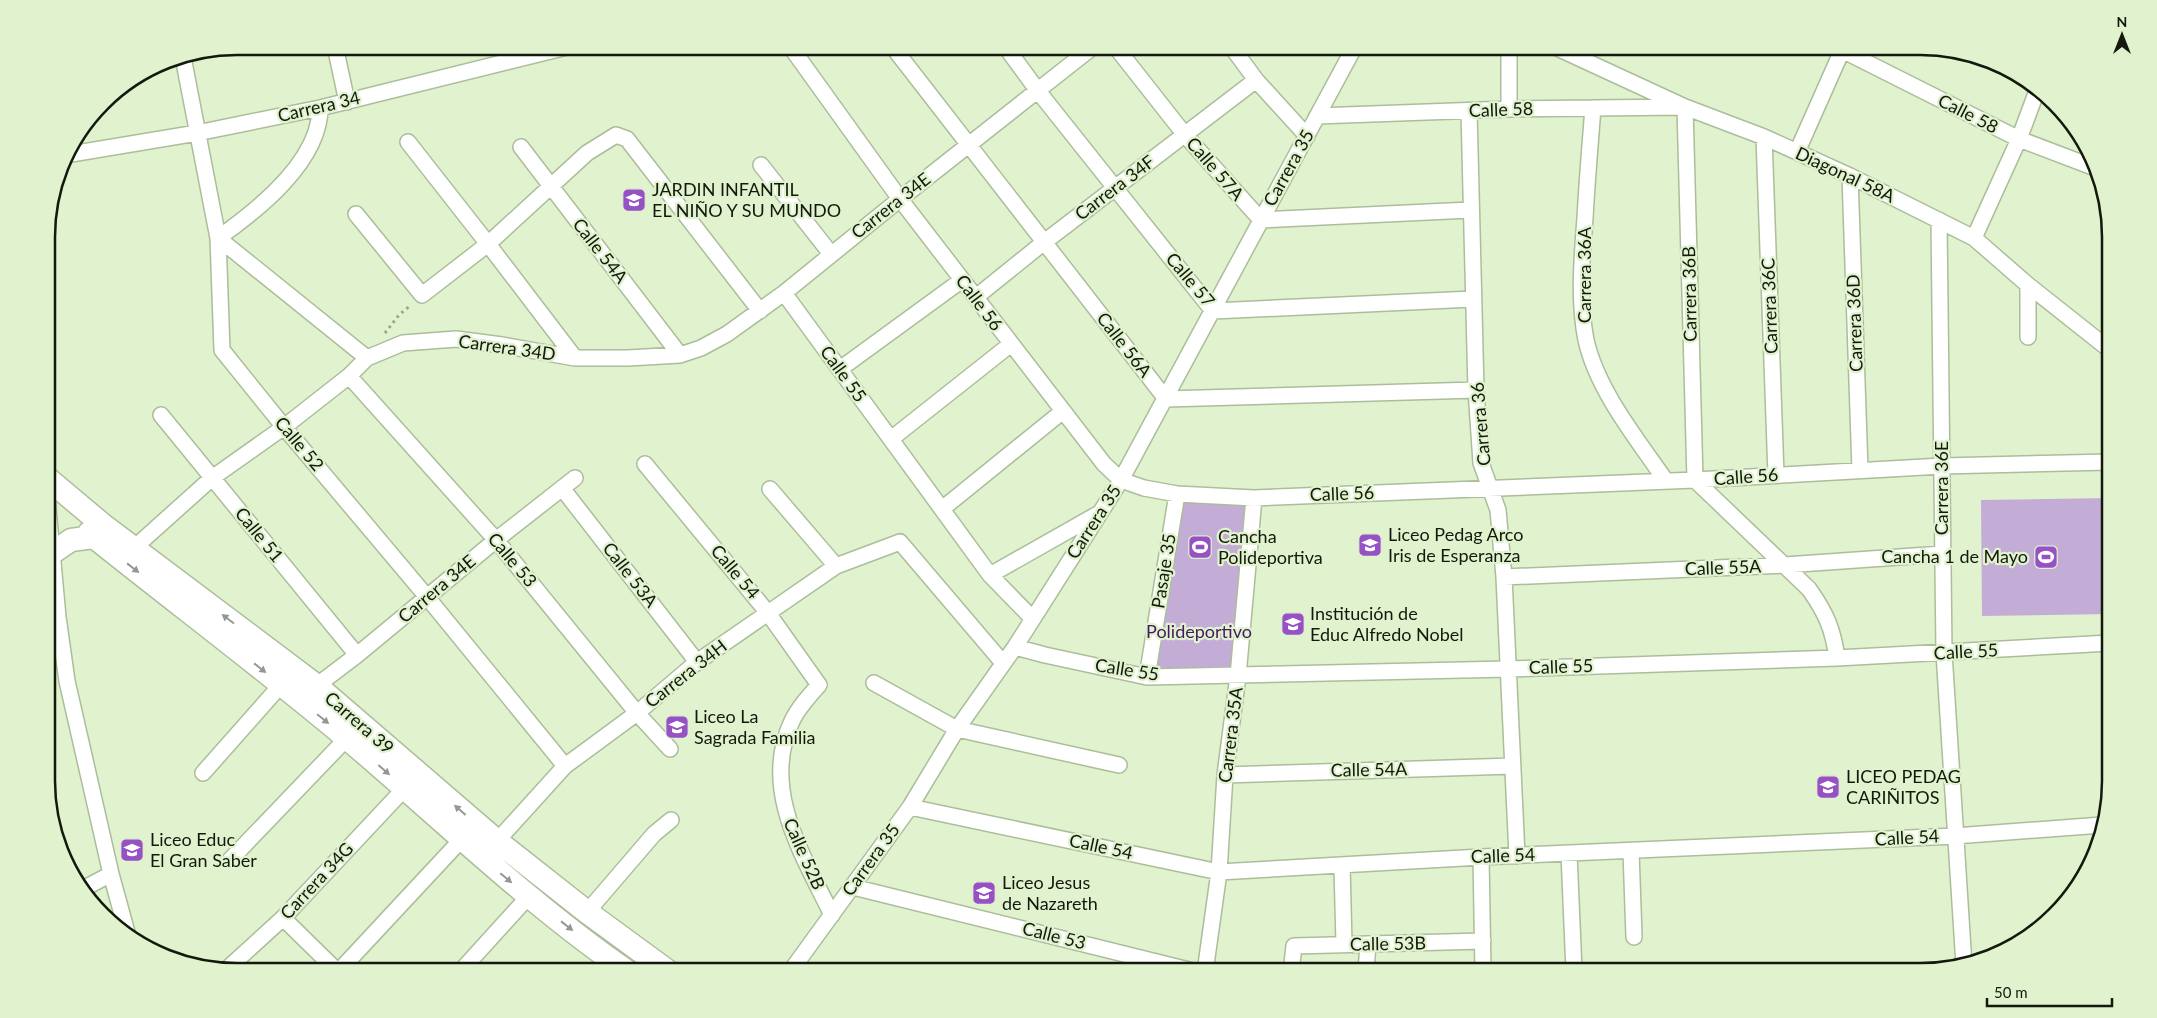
<svg xmlns="http://www.w3.org/2000/svg" width="2157" height="1018" font-family="Lato,sans-serif">
<style>
.park{fill:#c3add6}
.lines{fill:none;stroke-linecap:round;stroke-linejoin:round}
.minor-casing{stroke:#acbd9b;stroke-width:18}
.secondary-casing{stroke:#acbd9b;stroke-width:25}
.path{stroke:#98a68a;stroke-width:3;stroke-dasharray:2.5 4;stroke-linecap:butt}
.minor{stroke:#fff;stroke-width:15}
.secondary{stroke:#fff;stroke-width:22}
.oneway{fill:#959892}
.labels{text-anchor:middle;stroke-width:4.5;stroke-linejoin:round;paint-order:stroke}
.street-label{font-size:18px;fill:#13190c;stroke:#e0f2ce}
.poi-label{font-size:18px;fill:#13190c;stroke:#e0f2ce;text-anchor:start}
.park-label{font-size:18px;fill:#451a60;stroke:#e0f2ce}
.rim{fill:none;stroke:#13190c;stroke-width:2.5}
</style>
<rect width="100%" height="100%" fill="#e0f2ce"/>
<path class="park" d="M1177 494 1254 498 1238 676 1147 677Z
M2110 498V614L1982 616 1981 500Z"/>
<g class="lines">
<g class="minor-casing">
<path id="minor" d="M335 46 347 102
M790 46 900 199 1104 464 1121 480 1144 488 1177 494 1254 498 1695 480 1942 466 2110 462
M892 46 1166 399 1476 390
M1005 46 1038 91 1213 311 1473 299
M1115 46 1185 135 1261 220 1470 210
M1231 46 1256 80 1307 136
M1509 46V109
M1553 46 1685 107 1764 137 1850 176 1974 238 2028 285 2110 350
M1834 46 2019 139 2098 169
M183 57 218 238 222 350 284 427 427 597 565 766
M320 108C320 161 258 210 218 238L367 358
M1593 108C1590 145 1587 181 1585 218 1582 258 1578 300 1586 340 1597 390 1637 439 1666 481
M1469 111 1476 390 1481 463 1498 510 1504 577 1517 856
M1317 116 1509 109 1685 107 1695 480 1809 589C1826 613 1833 629 1837 658
M1764 137 1776 475
M408 142 488 244 575 358
M521 147 680 355
M1797 152 1844 46
M65 155 197 133 320 108 571 46
M761 165 831 254
M1850 176 1860 470
M356 214 422 295 488 244 587 153 616 135 627 139 760 311
M1939 220 1944 653 1964 965
M1974 238 2019 139 2038 88
M2028 285V337
M784 293 990 575 1032 618
M976 297 1043 243 1256 80
M840 369 962 280
M349 376 496 540 637 713 670 749
M161 415 357 655
M891 439 1011 344
M645 464 768 613 819 685C809 696 798 708 792 721 760 789 803 855 832 915
M562 488 697 662
M770 489 836 566
M47 497 58 617 67 681 111 874 128 936
M942 509 1063 411
M134 548 212 478 284 427 349 376 367 358 403 343 456 339 502 345 575 358H628L680 355 701 348 727 334 784 293 900 199 1094 46
M990 575 1096 515
M1504 577 1785 565 1942 554
M1015 647 1045 655 1147 677 1508 669 1837 658 2110 643
M1147 677 1177 494
M874 683 957 729 1119 765
M311 690 357 655 496 540 575 478
M203 773 287 678
M1225 775 1513 766
M910 807 1219 872 1481 857 1955 836 2102 825
M497 841 565 766 637 713 697 662 836 566 900 542 1003 663
M1631 851 1634 937
M1569 854 1574 971
M1481 857 1483 971
M230 860 347 738
M1342 865 1344 945
M853 887 1197 972
M81 890 111 874
M587 912 654 834 671 820
M283 918 338 972
M226 970 283 918 405 788
M1366 971 1368 944
M338 972 461 840
M460 972 529 896
M790 972 910 807 957 729 1015 647 1121 480 1355 46
M1205 972 1219 872 1225 775 1238 676 1254 498
M1291 972 1294 946 1483 941"/>
</g>
<g class="secondary-casing">
<path id="secondary" d="M47 478 103 525 317 686 497 841 587 912 669 972
M89 533C176 603 265 669 349 740 442 819 528 903 628 972
M52 553 71 540 94 537"/>
</g>
<path class="path" d="M385 333 399 315 411 305"/>
<use href="#minor" class="minor"/>
<use href="#secondary" class="secondary"/>
</g>
<defs><path id="oneway-solid" d="M-6-.8H1V-3.2L6.5 0L1 3.2V.8H-6Z" transform="scale(1.25)"/></defs>
<g class="oneway">
<use href="#oneway-solid" transform="translate(133 568) rotate(38)"/>
<use href="#oneway-solid" transform="translate(228 619) rotate(-143)"/>
<use href="#oneway-solid" transform="translate(260 668) rotate(38)"/>
<use href="#oneway-solid" transform="translate(323 719) rotate(39)"/>
<use href="#oneway-solid" transform="translate(384 770) rotate(41)"/>
<use href="#oneway-solid" transform="translate(460 810) rotate(-139)"/>
<use href="#oneway-solid" transform="translate(506 878) rotate(40)"/>
<use href="#oneway-solid" transform="translate(567 926) rotate(38)"/>
</g>
<defs>
<g id="school-square" transform="scale(1.25)"><rect x="-9" y="-9" width="18" height="18" rx="4" fill="#9651c5" stroke="#e0f2ce"/><path d="M0-5L7-2L0 1L-7-2ZM-4 1L0 2.5L4 1V4Q0 6-4 4Z" fill="#fff"/></g>
<g id="stadium-square" transform="scale(1.25)"><rect x="-9" y="-9" width="18" height="18" rx="4" fill="#9651c5" stroke="#e0f2ce"/><path d="M0-5a6.5 5 0 1 0 0 10a6.5 5 0 1 0 0-10ZM-3.5-1.8h7v3.6h-7Z" fill="#fff"/></g>
</defs>
<g fill-rule="evenodd">
<use href="#school-square" x="634" y="200"/>
<use href="#school-square" x="1370" y="545"/>
<use href="#stadium-square" x="1200" y="547"/>
<use href="#stadium-square" x="2046" y="557"/>
<use href="#school-square" x="1293" y="624"/>
<use href="#school-square" x="677" y="727"/>
<use href="#school-square" x="1828" y="787"/>
<use href="#school-square" x="132" y="850"/>
<use href="#school-square" x="984" y="893"/>
</g>
<g class="labels">
<g class="street-label">
<text transform="translate(319 107) rotate(-13)" y="6">Carrera 34</text>
<text transform="translate(1501 110) rotate(-2)" y="6">Calle 58</text>
<text transform="translate(1968 114) rotate(27)" y="6">Calle 58</text>
<text transform="translate(1289 168) rotate(-61)" y="6">Carrera 35</text>
<text transform="translate(1215 169) rotate(49)" y="6">Calle 57A</text>
<text transform="translate(1845 175) rotate(25)" y="6">Diagonal 58A</text>
<text transform="translate(1115 188) rotate(-37)" y="6">Carrera 34F</text>
<text transform="translate(891 206) rotate(-38)" y="6">Carrera 34E</text>
<text transform="translate(600 251) rotate(52)" y="6">Calle 54A</text>
<text transform="translate(1585 275) rotate(-90)" y="6">Carrera 36A</text>
<text transform="translate(1190 280) rotate(50)" y="6">Calle 57</text>
<text transform="translate(1690 294) rotate(-91)" y="6">Carrera 36B</text>
<text transform="translate(979 303) rotate(53)" y="6">Calle 56</text>
<text transform="translate(1770 306) rotate(-92)" y="6">Carrera 36C</text>
<text transform="translate(1855 323) rotate(-92)" y="6">Carrera 36D</text>
<text transform="translate(1124 345) rotate(52)" y="6">Calle 56A</text>
<text transform="translate(507 348) rotate(8)" y="6">Carrera 34D</text>
<text transform="translate(843 374) rotate(54)" y="6">Calle 55</text>
<text transform="translate(1481 424) rotate(-95)" y="6">Carrera 36</text>
<text transform="translate(299 444) rotate(50)" y="6">Calle 52</text>
<text transform="translate(1746 477) rotate(-4)" y="6">Calle 56</text>
<text transform="translate(1942 488) rotate(-90)" y="6">Carrera 36E</text>
<text transform="translate(1342 494) rotate(-2)" y="6">Calle 56</text>
<text transform="translate(1094 522) rotate(-57)" y="6">Carrera 35</text>
<text transform="translate(259 535) rotate(51)" y="6">Calle 51</text>
<text transform="translate(512 560) rotate(50)" y="6">Calle 53</text>
<text transform="translate(1723 568) rotate(-2)" y="6">Calle 55A</text>
<text transform="translate(1164 571) rotate(-81)" y="6">Pasaje 35</text>
<text transform="translate(735 572) rotate(50)" y="6">Calle 54</text>
<text transform="translate(630 575) rotate(52)" y="6">Calle 53A</text>
<text transform="translate(437 589) rotate(-40)" y="6">Carrera 34E</text>
<text transform="translate(1966 652) rotate(-3)" y="6">Calle 55</text>
<text transform="translate(1561 667) rotate(-2)" y="6">Calle 55</text>
<text transform="translate(1127 670) rotate(9)" y="6">Calle 55</text>
<text transform="translate(686 674) rotate(-38)" y="6">Carrera 34H</text>
<text transform="translate(359 723) rotate(41)" y="6">Carrera 39</text>
<text transform="translate(1231 735) rotate(-83)" y="6">Carrera 35A</text>
<text transform="translate(1369 770) rotate(-1)" y="6">Calle 54A</text>
<text transform="translate(1907 838) rotate(-3)" y="6">Calle 54</text>
<text transform="translate(1101 847) rotate(12)" y="6">Calle 54</text>
<text transform="translate(804 854) rotate(66)" y="6">Calle 52B</text>
<text transform="translate(1503 856) rotate(-2)" y="6">Calle 54</text>
<text transform="translate(871 860) rotate(-54)" y="6">Carrera 35</text>
<text transform="translate(317 881) rotate(-47)" y="6">Carrera 34G</text>
<text transform="translate(1054 936) rotate(14)" y="6">Calle 53</text>
<text transform="translate(1388 944) rotate(-1)" y="6">Calle 53B</text>
</g>
<g class="poi-label">
<text x="652" y="196">JARDIN INFANTIL<tspan x="652" dy="21">EL NIÑO Y SU MUNDO</tspan></text>
<text x="1388" y="541">Liceo Pedag Arco<tspan x="1388" dy="21">Iris de Esperanza</tspan></text>
<text x="1218" y="543">Cancha<tspan x="1218" dy="21">Polideportiva</tspan></text>
<text x="2028" y="563" text-anchor="end">Cancha 1 de Mayo</text>
<text x="1310" y="620">Institución de<tspan x="1310" dy="21">Educ Alfredo Nobel</tspan></text>
<text x="694" y="723">Liceo La<tspan x="694" dy="21">Sagrada Familia</tspan></text>
<text x="1846" y="783">LICEO PEDAG<tspan x="1846" dy="21">CARIÑITOS</tspan></text>
<text x="150" y="846">Liceo Educ<tspan x="150" dy="21">El Gran Saber</tspan></text>
<text x="1002" y="889">Liceo Jesus<tspan x="1002" dy="21">de Nazareth</tspan></text>
</g>
<g class="park-label">
<text x="1199" y="638">Polideportivo</text>
</g>
</g>
<path d="M0 0H2157V1018H0ZM237 55H1920A182 182 0 0 1 2102 237V781A182 182 0 0 1 1920 963H237A182 182 0 0 1 55 781V237A182 182 0 0 1 237 55Z" fill="#e0f2ce" fill-rule="evenodd"/>
<path class="rim" d="M237 55H1920A182 182 0 0 1 2102 237V781A182 182 0 0 1 1920 963H237A182 182 0 0 1 55 781V237A182 182 0 0 1 237 55Z"/>
<g transform="translate(2122 35)" stroke="#e0f2ce" stroke-width="4" paint-order="stroke">
<path d="M0-4L9 19L0 12L-9 19Z" fill="#13190c"/>
<text y="-8" font-size="14" font-weight="bold" text-anchor="middle" fill="#13190c">N</text>
</g>
<path d="M1987 998v8h125v-8" fill="none" stroke="#13190c" stroke-width="2.5"/>
<text x="1994" y="998" font-size="15" fill="#13190c" stroke="#e0f2ce" stroke-width="4" paint-order="stroke">50 m</text>
</svg>
